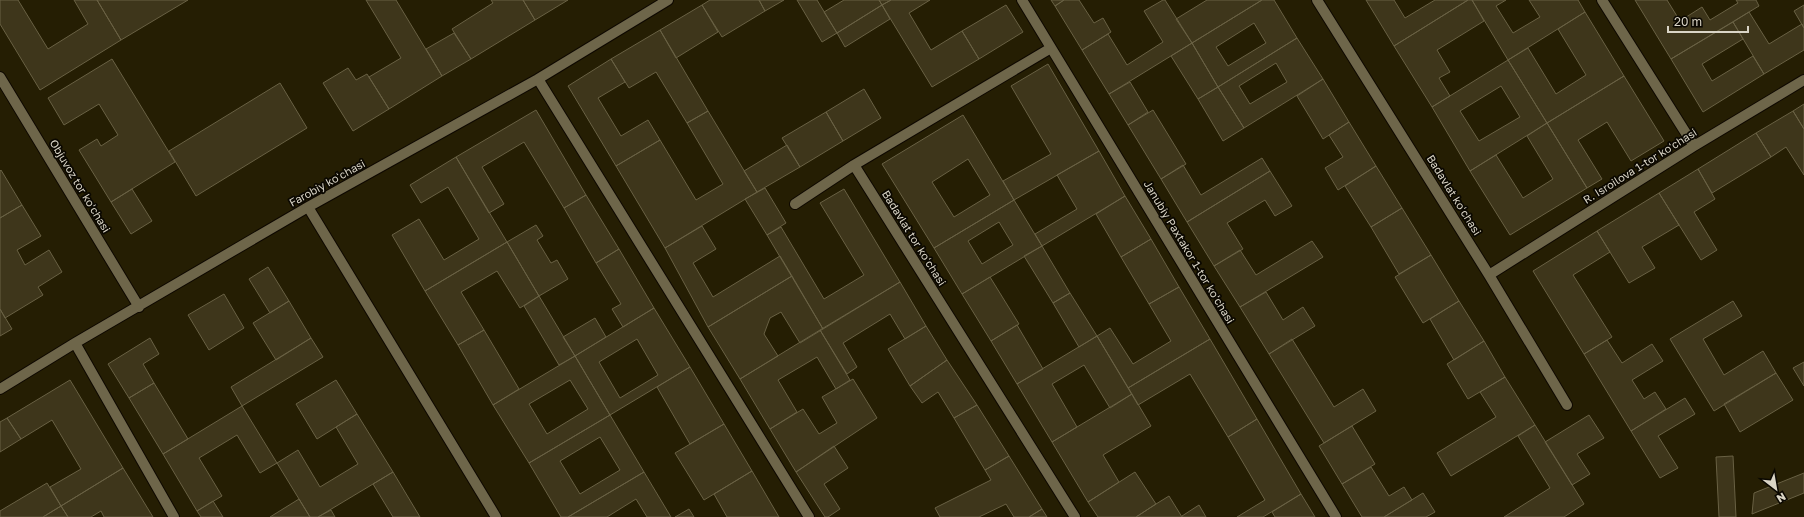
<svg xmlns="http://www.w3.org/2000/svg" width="1804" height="517" font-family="'Golos Text',sans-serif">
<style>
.building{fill:#3e361b;stroke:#696144;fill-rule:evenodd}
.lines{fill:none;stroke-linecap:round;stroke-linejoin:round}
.minor-casing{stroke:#0e0800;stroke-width:12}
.minor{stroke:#6e664a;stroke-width:10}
.labels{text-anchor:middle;stroke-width:3.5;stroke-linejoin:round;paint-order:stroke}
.street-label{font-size:11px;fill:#dad5c6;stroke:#0b0801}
</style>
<rect width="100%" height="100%" fill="#251e03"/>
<path class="building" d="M0 0H18L48 49 88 24 74 0H97L121 40 40 90 0 24Z
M97 0H188L121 40Z
M366 0H396L442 76 389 109 369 77 401 58Z
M491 0H523L535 20 471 59 452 29 493 3Z
M523 0H568L535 20Z
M710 0H759L765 11 722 37 702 5Z
M759 0H784L765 11Z
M797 0H817L837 33 822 42Z
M844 0H879L882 5 837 33 824 12Z
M879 0H891L882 5Z
M891 0H930L909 13 931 50 962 31 979 59 932 87 882 5Z
M1051 0H1064L1055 6Z
M1064 0H1079L1094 23 1103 18 1111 32 1082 50 1055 6Z
M1163 0H1165L1192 43 1109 94 1082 50 1108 34 1127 65 1163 42 1144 11Z
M1207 0H1262L1192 43 1176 19Z
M1262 0H1274L1297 38 1218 87 1192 43ZM1254 23 1266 43 1228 66 1216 47Z
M1366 0H1394L1405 18 1435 0H1468L1394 46Z
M1468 0H1472L1484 21 1437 50 1450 72 1439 78 1450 96 1432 107 1394 46Z
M1472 0H1506L1496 6 1513 33 1540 17 1529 0H1578L1585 12 1508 60Z
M1635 0H1667L1680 21 1702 7 1710 20 1738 3 1736 0H1756L1759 6 1671 59Z
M702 5 718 32 676 58 660 30Z
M882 5 890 19 845 47 837 33Z
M1006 5 1023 32 979 59 962 31Z
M1804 5V28L1794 11Z
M1585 12 1624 76 1547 123 1508 60 1528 48 1556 94 1586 75 1558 29Z
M1749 12 1769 44 1802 24 1804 28V50L1764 74 1733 22Z
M1733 22 1743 39 1702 64 1712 81 1753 56 1764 74 1703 112 1671 59Z
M660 30 708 111 687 123 656 72 629 88 611 59Z
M454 33 471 59 442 76 426 49Z
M1297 38 1323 79 1244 128 1218 87ZM1276 63 1287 82 1250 104 1239 86Z
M1192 43 1218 87 1198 99 1171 56Z
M112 59 175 162 111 202 79 150 97 139 101 146 118 135 99 104 64 125 48 98Z
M611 59 625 82 598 98 621 136 648 120 660 140 616 166 568 86Z
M1508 60 1547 123 1470 171 1432 107ZM1501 86 1520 117 1479 141 1460 111Z
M1048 64 1099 151 1014 200 1003 181 1051 154 1011 86Z
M348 68 356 80 367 74 389 109 353 131 323 83Z
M1624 76 1664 141 1631 161 1607 122 1578 140 1602 179 1587 188 1547 123Z
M1323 79 1349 122 1323 139 1297 96Z
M1130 82 1148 112 1128 125 1109 94Z
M280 83 307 128 196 196 169 151Z
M1218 87 1244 128 1223 141 1198 99Z
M864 89 881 118 843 141 826 112Z
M1804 104V129L1793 111Z
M536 110 586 195 564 208 524 142 482 167 504 204 489 213 456 157Z
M1153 110 1186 164 1161 179 1128 125Z
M708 111 757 192 665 248 616 166 660 140 696 200 723 184 687 123Z
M1793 111 1804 129V175L1786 147 1771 157 1756 133Z
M826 112 843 141 800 167 782 138Z
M963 115 1014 200 934 248 882 164ZM968 159 990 195 954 217 932 182Z
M1349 122 1376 166 1338 190 1325 168 1343 157 1329 135Z
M1547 123 1587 188 1510 235 1470 171 1496 155 1523 198 1553 179 1527 136Z
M1756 133 1771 157 1712 193 1698 169Z
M787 145 800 167 757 192 744 171Z
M1099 151 1125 196 1042 246 1035 234 1077 209 1057 175Z
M456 157 507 242 425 291 392 235 419 219 444 260 479 239 448 187 421 203 410 185Z
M1262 158 1270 171 1187 222 1161 179 1183 165 1201 195Z
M1376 166 1402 208 1371 227 1345 186Z
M1698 169 1715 199 1694 212 1717 250 1701 260 1659 193Z
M1 170 22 205 0 218V171Z
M1270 171 1292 206 1275 216 1265 200 1227 223 1243 249 1214 266 1187 222Z
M765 188 786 223 767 235 745 199Z
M132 189 152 221 131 234 111 202Z
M844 189 900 282 823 329 767 235 781 227 824 299 864 275 820 203Z
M1659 193 1679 225 1642 247 1655 268 1629 283 1597 231Z
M586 195 619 249 596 263 564 208Z
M1125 196 1151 239 1121 257 1096 214Z
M1014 200 1042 246 962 294 934 248ZM999 222 1013 245 982 264 968 241Z
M22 205 41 236 17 250 25 265 49 250 62 272 38 287 43 295 5 318 0 309V218Z
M1402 208 1431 255 1399 274 1371 227Z
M536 225 543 236 537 240 551 263 557 260 568 279 539 296 507 242Z
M702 226 716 249 693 263 713 297 780 256 792 276 708 327 665 248Z
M1597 231 1610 252 1573 275 1612 337 1584 354 1533 271Z
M1151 239 1179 287 1149 304 1121 257Z
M1312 241 1323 257 1240 307 1214 266 1240 250 1256 275Z
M507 242 539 296 520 308 497 271 461 292 484 330 458 345 425 291Z
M1042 246 1070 293 1053 303 1024 256Z
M619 249 654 308 623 327 612 309 621 304 596 263Z
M1431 255 1459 301 1423 323 1395 277Z
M268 267 289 301 270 313 249 279Z
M792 276 823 329 800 343 781 312 770 318 764 334 778 356 740 379 708 327Z
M990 277 1019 324 991 341 962 294Z
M900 282 926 326 905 339 890 314 843 343 857 367 847 374 820 330Z
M1179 287 1210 339 1128 388 1097 336 1110 328 1133 364 1171 341 1149 304Z
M1266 292 1283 320 1303 307 1315 326 1269 354 1240 307Z
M1070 293 1097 336 1079 347 1053 303Z
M224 294 244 328 209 350 188 315Z
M539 296 575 356 559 365 524 306Z
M289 301 311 338 276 360 253 323Z
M1459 301 1484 341 1454 360 1430 319Z
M1733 301 1742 316 1703 339 1724 375 1763 351 1776 373 1714 411 1670 339Z
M654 308 690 367 610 415 575 356ZM637 339 658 375 620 398 599 362Z
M0 309 12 329 0 336Z
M595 318 606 337 575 356 563 337Z
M1017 325 1043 369 1017 384 991 341Z
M926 326 947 360 910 386 888 349Z
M484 330 519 389 493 405 458 345Z
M820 330 850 380 836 389 817 357 778 380 797 412 770 429 740 379Z
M1097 336 1132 394 1110 408 1084 365 1052 384 1077 427 1052 442 1017 384Z
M150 338 159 354 143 364 154 383 129 398 108 364Z
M311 338 323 357 242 406 231 387Z
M1210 339 1257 419 1228 437 1190 374 1138 405 1128 388Z
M1292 339 1334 407 1363 389 1376 411 1324 443 1269 354Z
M1607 340 1622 363 1652 344 1663 361 1632 380 1644 399 1655 392 1666 409 1631 431 1584 354Z
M1484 341 1505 377 1468 399 1447 364Z
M575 356 610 415 529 463 493 405ZM570 380 588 409 547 434 529 404Z
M947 360 977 405 954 418 938 392 922 403 910 386Z
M1804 362V386L1793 368Z
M690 367 724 424 690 444 657 387Z
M1776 373 1793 400 1740 432 1724 404Z
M1505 377 1535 425 1451 476 1437 453 1496 417 1480 392Z
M853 379 877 418 796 472 770 429 803 409 819 434 837 423 822 397Z
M70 380 123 468 61 506 50 487 81 469 52 420 21 439 7 418Z
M336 380 357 414 317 439 296 404Z
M154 383 188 439 163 454 129 398Z
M1132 394 1151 426 1103 455 1119 482 1088 502 1052 442Z
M1685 398 1695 414 1658 436 1678 468 1660 478 1631 431Z
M977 405 1009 456 985 470 954 418Z
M242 406 277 463 260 473 237 435 199 458 222 496 197 511 163 454Z
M357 414 393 472 318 517H310L277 463 298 450 320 487 358 464 336 427Z
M610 415 644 472 568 517H561L529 463ZM600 437 620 470 580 494 560 461Z
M1589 415 1604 438 1577 454 1590 474 1572 485 1545 442Z
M7 418 21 439 0 452V422Z
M1257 419 1301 494 1263 517H1237L1265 500 1228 437Z
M724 424 752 471 704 500 675 453Z
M1535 425 1584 504 1564 517H1504L1550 488 1518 436Z
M1352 426 1375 464 1342 484 1319 446Z
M834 446 848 468 824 484 840 509 828 517H825L796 472Z
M1009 456 1042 509 1029 517H1014L1006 504 979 517H940L935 508 991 480 985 470Z
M1733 456 1736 517H1719L1716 457Z
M1371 467 1389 496 1404 487 1412 500 1384 517H1362L1342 484Z
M123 468 153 517H104L101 511 91 517H68L61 506Z
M752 471 779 517H727L714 494Z
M393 472 420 517H393L373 484Z
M644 472 671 517H647L636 499 607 517H568Z
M1135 472 1156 504 1136 517H1098L1088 502Z
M1804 473V493L1752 514 1754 493Z
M47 483 61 506 43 517H0V511Z
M1423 493 1435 512 1426 517H1384Z
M1301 494 1315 517H1275L1272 512Z
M1169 496 1182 517H1136L1156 504Z
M299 499 310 517H270Z
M213 501 223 517H201L197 511Z
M1199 505 1206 517H1182V516Z
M61 506 68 517H43Z
M689 509 694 517H675Z
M1042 509 1047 517H1029Z
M331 510 335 517H318Z"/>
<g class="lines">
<g class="minor-casing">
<path id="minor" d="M1022 0 1336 517
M1317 0 1489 275 1567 405
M1602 0 1694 146
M1051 48 854 165 1075 517
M0 77 139 307
M538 79 809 517
M795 204 854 165
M308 207 496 517
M1489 275 1694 146 1804 80
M75 343 174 517
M0 389 75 343 308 207 538 79 668 0"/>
</g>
<use href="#minor" class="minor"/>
</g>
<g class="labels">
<g class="street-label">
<text transform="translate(1640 166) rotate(-32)" y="4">R. Isroilova 1-tor koʻchasi</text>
<text transform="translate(327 183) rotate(-29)" y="4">Farobiy koʻchasi</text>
<text transform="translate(80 186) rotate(59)" y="4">Objuvoz tor koʻchasi</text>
<text transform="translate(1454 195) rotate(58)" y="4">Badavlat koʻchasi</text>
<text transform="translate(914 238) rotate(58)" y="4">Badavlat tor koʻchasi</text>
<text transform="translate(1189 252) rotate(59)" y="4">Janubiy Paxtakor 1-tor koʻchasi</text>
</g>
</g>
<g transform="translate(1776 489) rotate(149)" stroke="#0b0801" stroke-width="3" paint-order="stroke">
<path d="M0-3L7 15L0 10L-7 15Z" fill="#dad5c6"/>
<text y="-6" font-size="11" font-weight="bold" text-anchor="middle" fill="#dad5c6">N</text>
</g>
<path d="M1668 26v6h80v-6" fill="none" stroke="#dad5c6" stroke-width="2"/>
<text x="1674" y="26" font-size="12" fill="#dad5c6" stroke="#0b0801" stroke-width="3" paint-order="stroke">20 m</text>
</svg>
